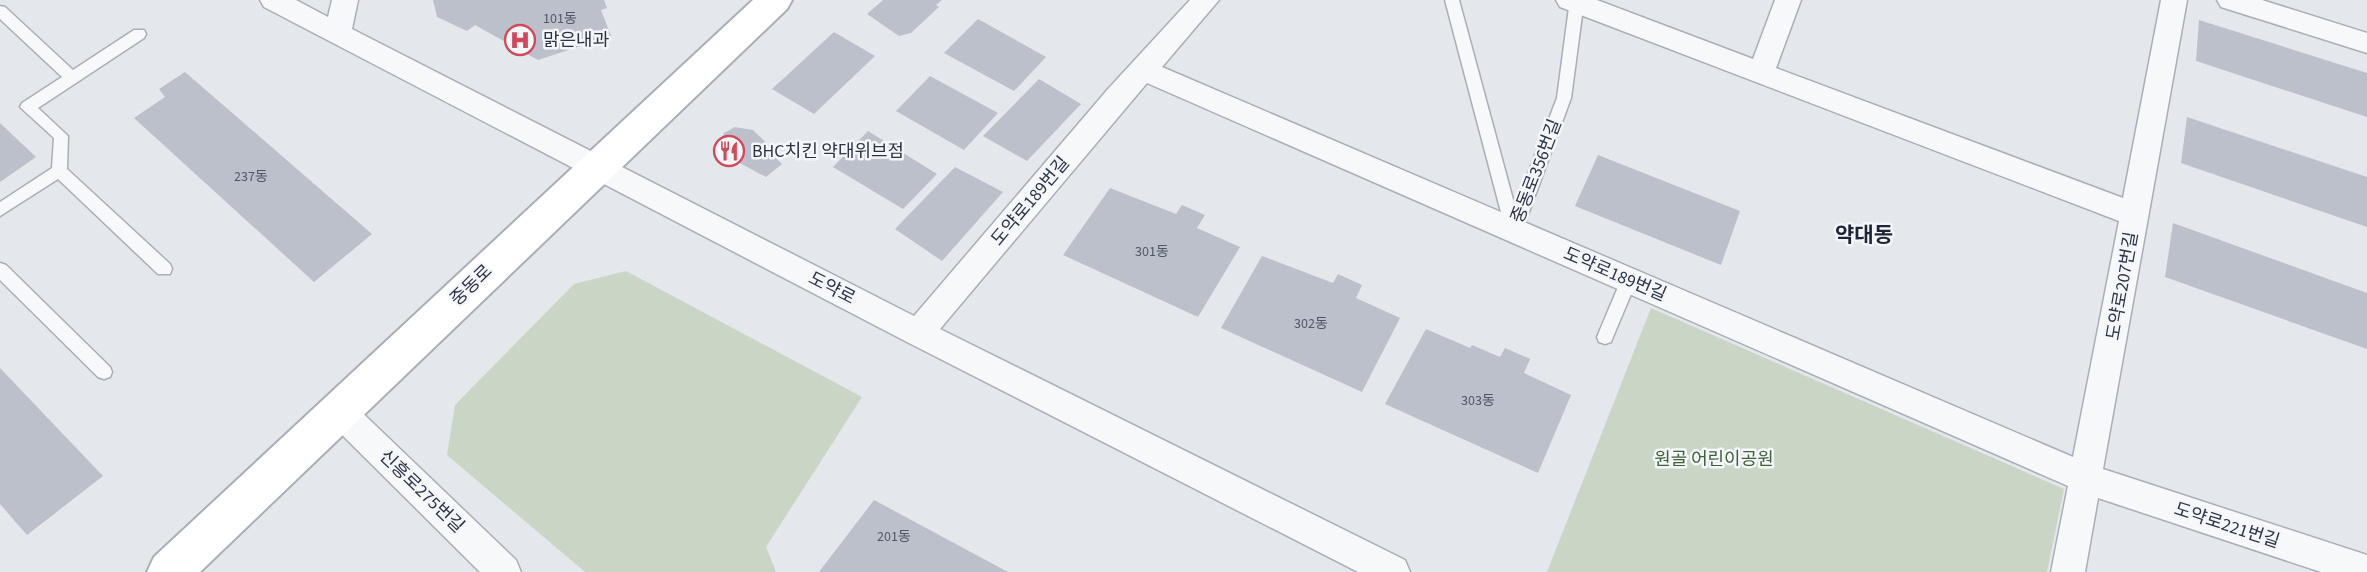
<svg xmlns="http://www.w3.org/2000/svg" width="2367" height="572" font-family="'Source Sans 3','Noto Sans KR',sans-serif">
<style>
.green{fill:#c9d6c5}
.building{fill:#bbc0ca}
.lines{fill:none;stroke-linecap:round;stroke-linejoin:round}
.lane-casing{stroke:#a9aeb7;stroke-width:3}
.street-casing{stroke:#a9aeb7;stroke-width:3}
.secondary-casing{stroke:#a9aeb7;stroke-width:4}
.lane{fill:#f7f8fa;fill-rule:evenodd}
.street{fill:#f7f8fa;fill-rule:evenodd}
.secondary{fill:#fff;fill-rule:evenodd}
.labels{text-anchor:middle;stroke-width:5;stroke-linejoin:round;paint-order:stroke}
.number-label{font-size:14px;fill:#4f5766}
.poi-label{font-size:18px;fill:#2b3445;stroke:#f4f6f9;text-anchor:start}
.street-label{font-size:18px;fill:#2b3445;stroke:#f4f6f9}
.park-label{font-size:18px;fill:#3f6138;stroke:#f4f6f9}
.quarter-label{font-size:21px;font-weight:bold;fill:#1d2536;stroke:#f4f6f9}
</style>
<rect width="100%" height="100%" fill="#e4e7ec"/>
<path class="green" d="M626 271 862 397 766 547 776 572H585L447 455 455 405 574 284Z
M1651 308 2064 489 2047 572H1547Z"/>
<path class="building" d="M433 0H604L607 8 601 10 611 36 538 60 475 25 467 31 437 17Z
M883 0H942L936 5 939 7 911 33 899 36 867 14Z
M978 19 1046 57 1014 91 944 53Z
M2199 20 2367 73V117L2196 61Z
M834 32 875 56 814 114 772 89Z
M185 72 372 234 314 282 134 118 165 97 159 89Z
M930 76 998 113 964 150 896 111Z
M1039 79 1081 104 1027 161 983 136Z
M2187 117 2367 177V227L2181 163Z
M0 123 36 157 0 182Z
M735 127 753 130 778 154 775 157 782 164 766 177 723 154 719 145 724 133Z
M868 131 937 174 903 209 833 167Z
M1598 155 1740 211 1721 265 1575 206Z
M955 167 1003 192 942 261 895 229Z
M1110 188 1176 214 1182 205 1205 215 1197 228 1240 247 1198 317 1063 255Z
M2173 223 2367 293V349L2165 277Z
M1262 256 1333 283 1338 274 1362 285 1356 298 1400 318 1362 392 1221 328Z
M1426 329 1470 348 1472 345 1500 357 1505 348 1530 359 1524 373 1571 395 1538 473 1385 404Z
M0 368 103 476 27 535 0 504Z
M874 500 1008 572H819Z"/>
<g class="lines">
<g class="lane-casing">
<path id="lane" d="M1445 0H1459L1515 207 1557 98 1570 0H1584L1571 98 1522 231 1519 236H1509L1506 231Z
M0 6 5 7 73 70 134 30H144L146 34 144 38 38 108 68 136 67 169 170 264 172 269 170 274H158L58 179 0 216V202L52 168 54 138 20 107 22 103 62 77 0 19Z
M0 263 6 265 110 367 112 372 110 377 104 379 98 377 0 280Z
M1629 273 1635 275 1637 280 1613 337 1611 342 1605 344 1599 342 1597 337 1621 280 1623 275Z"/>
</g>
<g class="street-casing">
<path id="street" d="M260 0H296L328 17 332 0H358L352 29 914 316 1108 89 1190 0H1219L1162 67 2073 457 2119 221 1560 7 1556 0H1597L1753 59 1775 0H1801L1776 68 2123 198 2161 0H2187L2103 469 2367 555V572H2321L2098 498 2085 572H2051L2068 486 1147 83 940 329 1405 560 1410 572H1358L907 342 264 7Z
M2217 0H2262L2367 33V53L2221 7Z
M339 397 350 401 516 560 521 572H480L328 421 323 411 328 401Z"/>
</g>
<g class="secondary-casing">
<path id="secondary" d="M753 0H792L787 9 200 572H147L154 557Z"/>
</g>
<use href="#lane" class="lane"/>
<use href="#street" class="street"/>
<use href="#secondary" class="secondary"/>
</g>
<defs>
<g id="hospital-ring" transform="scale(1.575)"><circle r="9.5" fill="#f4f6f9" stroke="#d1495b" stroke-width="1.5"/><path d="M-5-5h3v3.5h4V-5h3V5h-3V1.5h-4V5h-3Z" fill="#d1495b"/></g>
<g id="restaurant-ring" transform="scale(1.575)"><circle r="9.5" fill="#f4f6f9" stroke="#d1495b" stroke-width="1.5"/><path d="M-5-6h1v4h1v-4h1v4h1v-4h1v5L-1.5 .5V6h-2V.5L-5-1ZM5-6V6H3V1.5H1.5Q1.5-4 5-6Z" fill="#d1495b"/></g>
</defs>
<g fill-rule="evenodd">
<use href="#hospital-ring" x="520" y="40"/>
<use href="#restaurant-ring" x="729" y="151"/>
</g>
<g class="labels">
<g class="number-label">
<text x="560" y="23">101동</text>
<text x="251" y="181">237동</text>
<text x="1152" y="256">301동</text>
<text x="1311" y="328">302동</text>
<text x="1478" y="405">303동</text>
<text x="894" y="541">201동</text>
</g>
<g class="poi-label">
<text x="543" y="46">맑은내과</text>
<text x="752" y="157">BHC치킨 약대위브점</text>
</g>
<g class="street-label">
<text transform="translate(1536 171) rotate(-69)" y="6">중동로356번길</text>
<text transform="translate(1030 201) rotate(-50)" y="6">도약로189번길</text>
<text transform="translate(1615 274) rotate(23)" y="6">도약로189번길</text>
<text transform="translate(471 285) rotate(-44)" y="6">중동로</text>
<text transform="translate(2122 286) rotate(-80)" y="6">도약로207번길</text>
<text transform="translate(832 288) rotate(27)" y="6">도약로</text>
<text transform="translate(422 491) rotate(44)" y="6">신흥로275번길</text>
<text transform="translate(2227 525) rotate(18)" y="6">도약로221번길</text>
</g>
<g class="park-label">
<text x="1714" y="465">원골 어린이공원</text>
</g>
<g class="quarter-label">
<text x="1864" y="242">약대동</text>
</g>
</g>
</svg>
